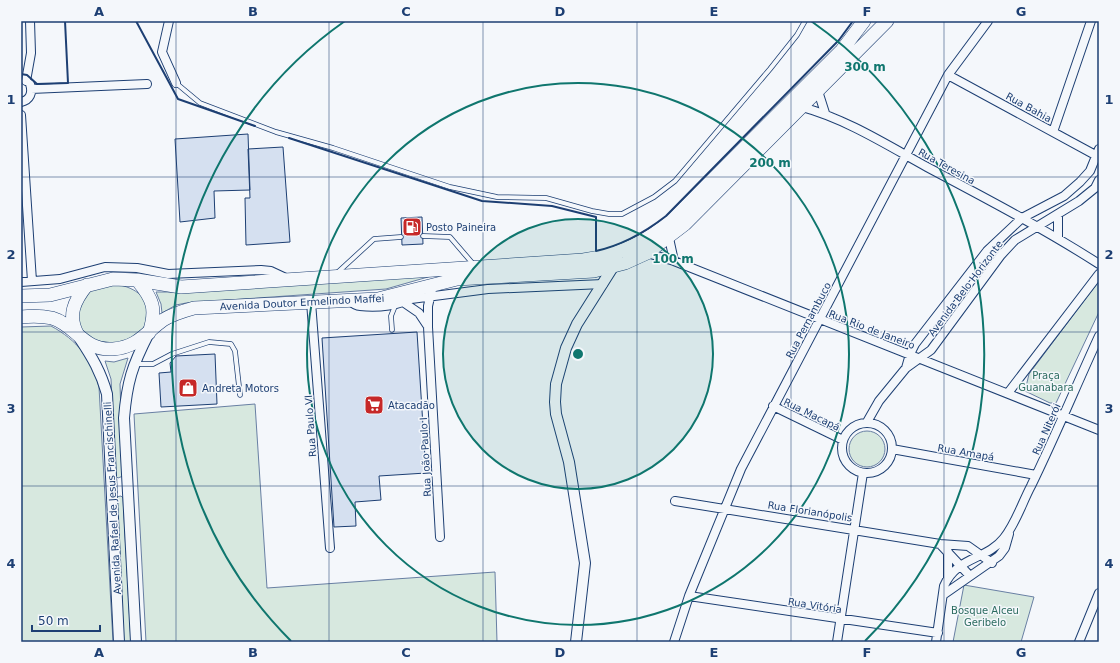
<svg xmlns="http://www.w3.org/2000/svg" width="1120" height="663" font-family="'DejaVu Sans',sans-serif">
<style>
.green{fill:#d7e8df;stroke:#687fa3}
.building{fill:#d5e0f0;stroke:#1d3f73}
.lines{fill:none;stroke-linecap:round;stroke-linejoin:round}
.service-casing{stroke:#1d3f73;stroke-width:5.5}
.minor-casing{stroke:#1d3f73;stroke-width:10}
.tertiary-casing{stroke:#1d3f73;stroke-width:12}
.primary-casing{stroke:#1d3f73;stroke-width:14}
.service{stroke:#f4f7fb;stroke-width:4}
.minor{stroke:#f4f7fb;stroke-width:8}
.tertiary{stroke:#f4f7fb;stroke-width:10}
.primary{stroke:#f4f7fb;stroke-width:13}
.wall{stroke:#1d3f73;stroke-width:2}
.grid{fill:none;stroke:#1d3f73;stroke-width:1;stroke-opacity:0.55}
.ring{fill:none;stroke:#0f766e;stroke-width:2}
.labels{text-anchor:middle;stroke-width:3;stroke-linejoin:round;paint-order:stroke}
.street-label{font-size:10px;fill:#1d3f73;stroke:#f4f7fb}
.poi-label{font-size:10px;fill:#1d3f73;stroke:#f4f7fb;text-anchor:start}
.park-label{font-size:10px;fill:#2c6c60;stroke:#f4f7fb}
.centre{fill:#0f766e;stroke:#f4f7fb;stroke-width:2}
.ring-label{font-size:12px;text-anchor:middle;font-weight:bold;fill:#0f766e;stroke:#f4f7fb;stroke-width:3;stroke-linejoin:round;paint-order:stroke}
.neatline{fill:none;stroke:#1d3f73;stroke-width:1.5}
.grid-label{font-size:13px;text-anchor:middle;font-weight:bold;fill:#1d3f73}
</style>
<rect width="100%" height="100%" fill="#f4f7fb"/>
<path class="green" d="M435 275 386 289 372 290 186 303 176 305 162 313 161 304 156 292H188Z
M1099 281V312L1056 403H1050L1025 391 1029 374Z
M115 284C171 293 149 350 104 342 98 341 95 341 90 337 87 334 81 330 79 326 73 313 79 296 92 290 99 286 108 286 115 284Z
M51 326C77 340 92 359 99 387L113 642H21V327Z
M128 358 120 384 123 476 118 478 116 476 111 379 105 361 114 362Z
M255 404 267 588 495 572 497 642H146L134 414Z
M849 449a18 18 0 1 1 36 0a18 18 0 1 1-36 0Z
M121 496 123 498 131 642H123L116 497Z
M964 585 1034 597 1021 642H953Z"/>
<path class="building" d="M248 134 250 190 214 191 215 218 180 222 175 139Z
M283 147 290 242 246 245 245 198H250L248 149Z
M422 217 423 244 402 245 401 218Z
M417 332 426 473 379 476 381 500 355 502 356 526 334 527 322 338Z
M215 354 217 404 161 407 159 373 171 372 170 363 176 356Z"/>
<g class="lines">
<g class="service-casing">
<path id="service" d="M176 83 200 103 276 132 333 148 450 187 497 197 546 198 592 211 609 214H622L654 197 675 181 770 69 797 35 805 21
M423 236 450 237 474 265
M337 273 374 239 401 237
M392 330 391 316 395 306
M136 364H153L172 354 209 342 231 344 235 351 240 395"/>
</g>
<g class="minor-casing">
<path id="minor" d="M169 21 162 52 176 83
M948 75 1099 157
M26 81 31 53 30 21
M31 89 147 84
M818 91 825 113
M21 102C30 100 33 93 30 84
M802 107C846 119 887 145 927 167 985 198 1043 228 1099 264
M21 115 32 281
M1053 132 1091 21
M1058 215V238
M669 238 674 261
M647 253 674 261 1099 430
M21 282 60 279 105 267 137 268 168 274 261 270 271 271 286 278
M433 285 428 306V327L440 537
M411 299 488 289 603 284
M349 300C352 303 356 306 360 306 377 308 401 306 415 296
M311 302 330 548
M403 302 419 313 427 325
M906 368 910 354 915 344 987 251 1022 218 1064 196 1080 182 1090 171 1099 149
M1008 393 1099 274
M773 406 843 440
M867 422 879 401 906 368 931 350 1001 255 1015 240 1079 201 1095 188 1099 180
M842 448a25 25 0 1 1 50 0a25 25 0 1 1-50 0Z
M892 449 1036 475
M675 501 940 544 968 546 992 563
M940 544 970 576
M948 578V552
M943 595 999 556 1005 548 1009 534
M689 596 938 633
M674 642 689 596 741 469 948 75 988 21
M837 642 863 473
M936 642 944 586C957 556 987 560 1004 538 1016 523 1022 503 1031 486 1055 437 1076 386 1099 336
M1079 642 1099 593"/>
</g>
<g class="tertiary-casing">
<path id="tertiary" d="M80 339C92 357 101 372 107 394L119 642
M136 642 124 418C127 382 132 366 149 333
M576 642 585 563 569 462 556 414 555 402 556 384 566 348 577 324 613 267"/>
</g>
<g class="primary-casing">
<path id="primary" d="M137 280C153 299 157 309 149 333
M21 296 50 295 113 279 137 280 181 287 583 260C619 255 647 242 674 218L842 50 864 21
M21 317C31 316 42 316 52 318 76 325 83 351 113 349 138 347 145 333 163 320 173 314 183 311 194 308L378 299 457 279 594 271 625 263 647 253 685 224 887 21
M78 335C67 316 74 301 87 285"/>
</g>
<use href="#service" class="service"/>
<use href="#minor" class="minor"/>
<use href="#tertiary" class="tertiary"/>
<use href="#primary" class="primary"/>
<path class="wall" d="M136 21 178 99 255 126
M21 74 27 75 37 84 68 83 65 21
M289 138 482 201 552 206 596 217V251C623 245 644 233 666 216L839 40 853 21"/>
</g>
<path class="grid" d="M176 21V642M329 21V642M483 21V642M637 21V642M791 21V642M944 21V642M21 177H1099M21 332H1099M21 486H1099"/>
<circle cx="578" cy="354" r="135" fill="#0f766e" fill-opacity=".12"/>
<g class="ring">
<circle cx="578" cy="354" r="135"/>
<circle cx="578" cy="354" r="271"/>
<path d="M291 641A406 406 0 0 1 345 21M811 21A406 406 0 0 1 865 641"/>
</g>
<defs>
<g id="fuel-square" transform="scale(1)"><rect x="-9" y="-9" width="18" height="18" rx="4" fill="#c62828" stroke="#f4f7fb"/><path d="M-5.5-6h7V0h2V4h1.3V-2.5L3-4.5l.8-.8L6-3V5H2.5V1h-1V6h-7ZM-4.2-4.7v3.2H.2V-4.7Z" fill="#fff"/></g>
<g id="shop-square" transform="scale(1)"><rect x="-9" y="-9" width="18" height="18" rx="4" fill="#c62828" stroke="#f4f7fb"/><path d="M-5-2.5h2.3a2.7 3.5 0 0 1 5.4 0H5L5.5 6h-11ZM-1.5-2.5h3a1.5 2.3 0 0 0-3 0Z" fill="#fff"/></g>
<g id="supermarket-square" transform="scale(1)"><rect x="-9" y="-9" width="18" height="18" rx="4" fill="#c62828" stroke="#f4f7fb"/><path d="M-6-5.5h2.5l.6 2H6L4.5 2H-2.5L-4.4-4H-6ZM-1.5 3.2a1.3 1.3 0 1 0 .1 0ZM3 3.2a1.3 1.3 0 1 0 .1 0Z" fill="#fff"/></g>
</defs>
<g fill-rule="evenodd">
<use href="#fuel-square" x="412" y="227"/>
<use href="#shop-square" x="188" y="388"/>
<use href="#supermarket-square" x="374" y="405"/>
</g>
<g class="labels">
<g class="street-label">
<text transform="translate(1029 107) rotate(29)" y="4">Rua Bahia</text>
<text transform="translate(947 166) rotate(29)" y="4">Rua Teresina</text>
<text transform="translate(965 288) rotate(-53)" y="4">Avenida Belo Horizonte</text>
<text transform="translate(302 302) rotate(-3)" y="4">Avenida Doutor Ermelindo Maffei</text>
<text transform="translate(808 320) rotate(-62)" y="4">Rua Pernambuco</text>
<text transform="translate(872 329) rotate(21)" y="4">Rua Rio de Janeiro</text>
<text transform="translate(812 414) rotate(26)" y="4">Rua Macapá</text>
<text transform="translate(310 426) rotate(-94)" y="4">Rua Paulo VI</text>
<text transform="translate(1046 429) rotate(-66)" y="4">Rua Niterói</text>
<text transform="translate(966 452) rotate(10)" y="4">Rua Amapá</text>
<text transform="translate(425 457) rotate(-93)" y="4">Rua João Paulo I</text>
<text transform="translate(112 498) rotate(-93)" y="4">Avenida Rafael de Jesus Francischinelli</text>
<text transform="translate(810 511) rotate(9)" y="4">Rua Florianópolis</text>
<text transform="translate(815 605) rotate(9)" y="4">Rua Vitória</text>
</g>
<g class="poi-label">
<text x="426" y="231">Posto Paineira</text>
<text x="202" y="392">Andreta Motors</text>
<text x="388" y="409">Atacadão</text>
</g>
<g class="park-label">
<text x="1046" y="379">Praça<tspan x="1046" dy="12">Guanabara</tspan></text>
<text x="985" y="614">Bosque Alceu<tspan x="985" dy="12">Geribelo</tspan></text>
</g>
</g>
<circle cx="578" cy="354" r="6" class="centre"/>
<g class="ring-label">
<text x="865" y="71">300 m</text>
<text x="770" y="167">200 m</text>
<text x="673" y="263">100 m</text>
</g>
<rect width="1120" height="663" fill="none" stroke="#f4f7fb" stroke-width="44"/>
<path d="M32 625v6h68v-6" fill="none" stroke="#1d3f73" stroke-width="2"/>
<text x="38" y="625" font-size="12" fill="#1d3f73" stroke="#f4f7fb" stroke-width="3" paint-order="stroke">50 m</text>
<rect x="22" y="22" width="1076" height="619" class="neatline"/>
<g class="grid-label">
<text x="99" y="16">A</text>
<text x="253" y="16">B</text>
<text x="406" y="16">C</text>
<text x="560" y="16">D</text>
<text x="714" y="16">E</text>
<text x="867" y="16">F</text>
<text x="1021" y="16">G</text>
<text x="11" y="104">1</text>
<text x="1109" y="104">1</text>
<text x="11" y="259">2</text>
<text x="1109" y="259">2</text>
<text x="11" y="413">3</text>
<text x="1109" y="413">3</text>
<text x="11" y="568">4</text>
<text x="1109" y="568">4</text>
<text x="99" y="657">A</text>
<text x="253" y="657">B</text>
<text x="406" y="657">C</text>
<text x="560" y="657">D</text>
<text x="714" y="657">E</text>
<text x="867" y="657">F</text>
<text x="1021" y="657">G</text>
</g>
</svg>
